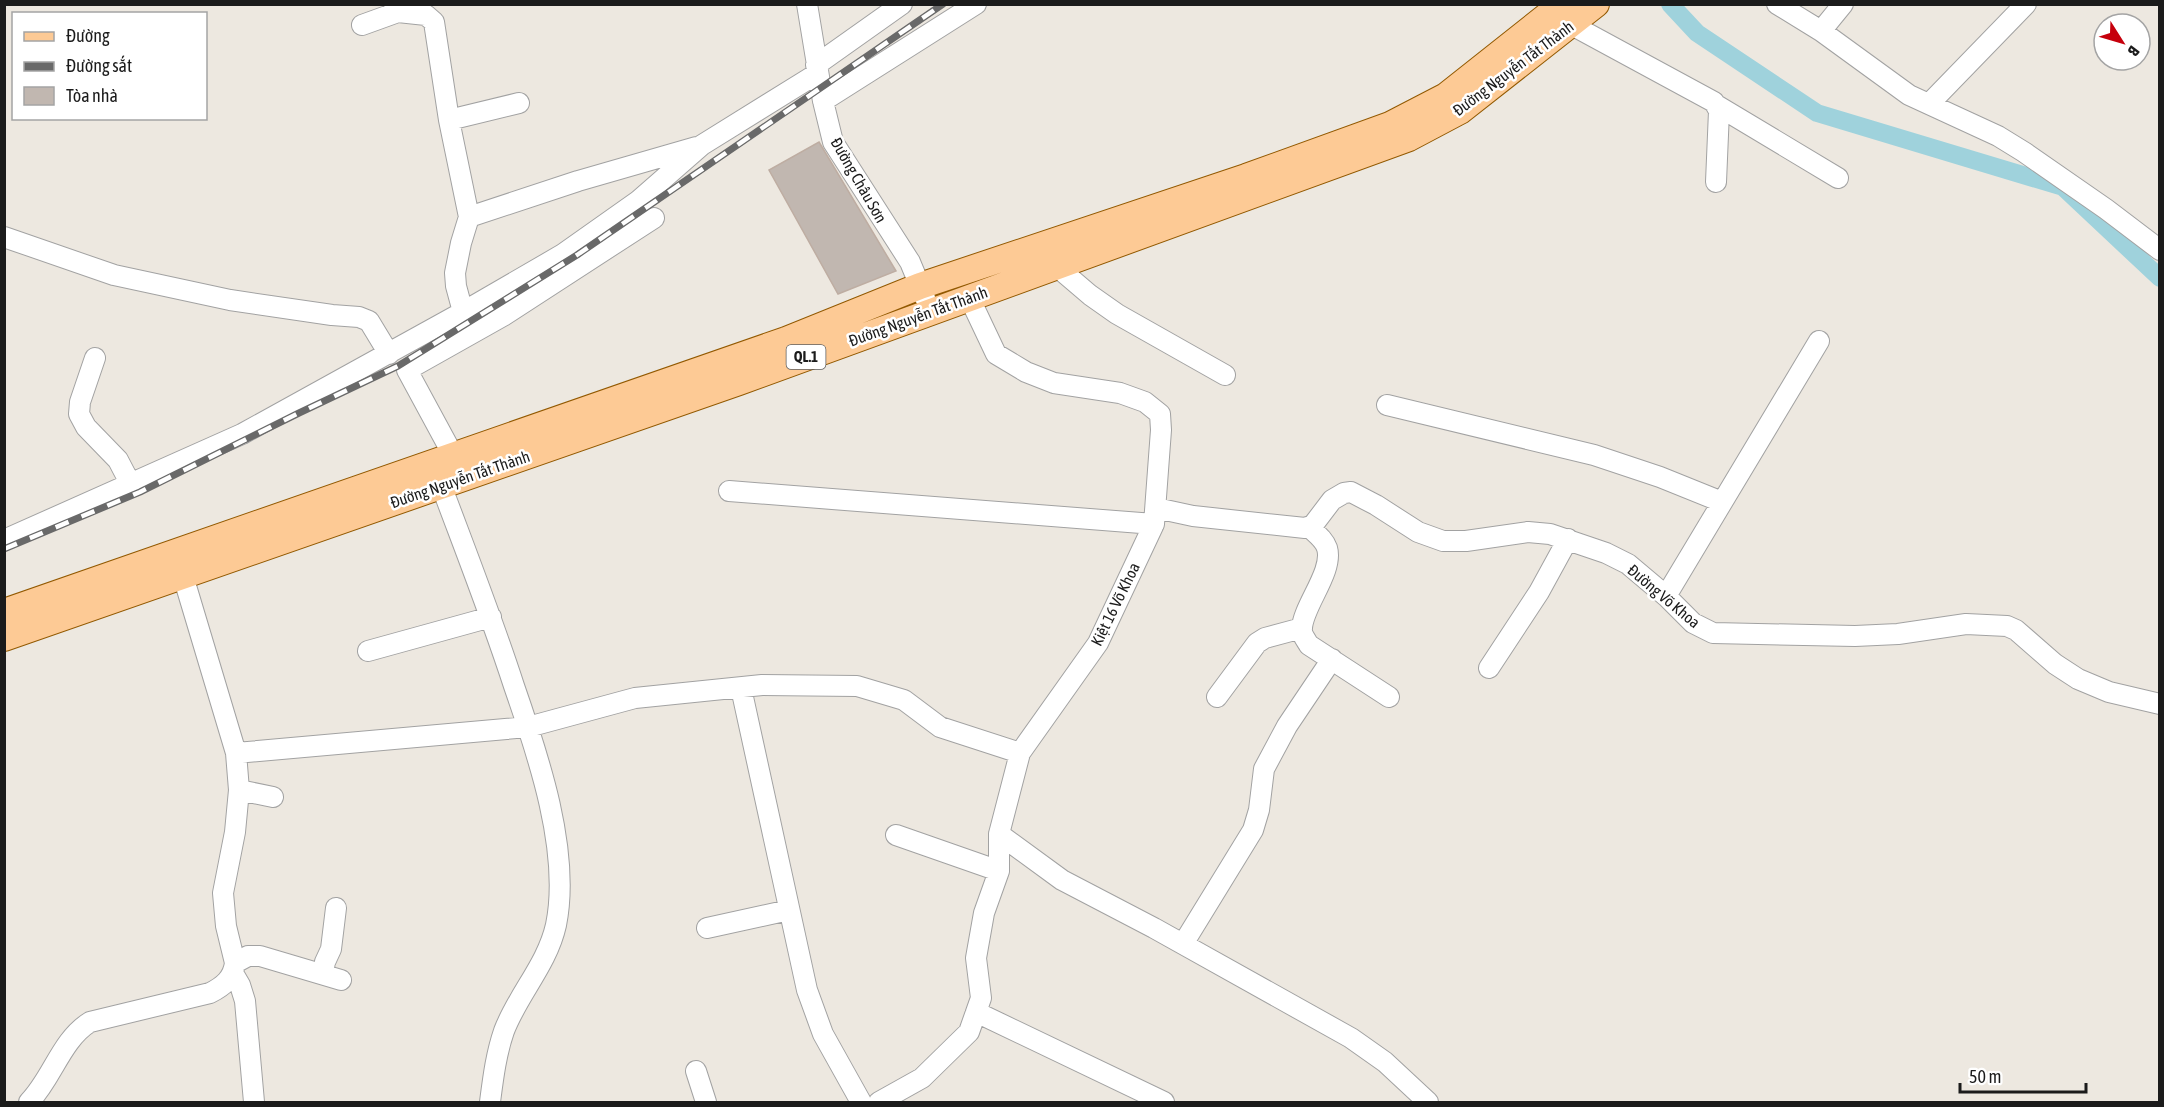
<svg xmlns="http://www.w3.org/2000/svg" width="2164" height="1107" font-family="'Asap Condensed',sans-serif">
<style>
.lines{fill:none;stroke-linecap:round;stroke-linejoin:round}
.canal{stroke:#9fd2dc;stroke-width:18}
.building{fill:#c1b7b0;stroke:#beada2;stroke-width:1.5}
.minor-casing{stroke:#a2a2a2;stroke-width:22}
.major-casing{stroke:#925900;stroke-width:28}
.minor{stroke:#fff;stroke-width:20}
.major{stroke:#fdca95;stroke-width:26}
.rail-casing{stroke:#696969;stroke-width:7}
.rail{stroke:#fff;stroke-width:4.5;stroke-dasharray:14;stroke-linecap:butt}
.labels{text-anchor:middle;stroke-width:5;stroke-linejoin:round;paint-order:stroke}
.shield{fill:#fff;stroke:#5f5f5f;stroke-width:1.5}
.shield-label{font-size:15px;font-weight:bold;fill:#1b1b1b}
.street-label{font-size:16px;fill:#1b1b1b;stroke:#fff}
</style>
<rect width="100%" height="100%" fill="#ede8e0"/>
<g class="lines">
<path class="canal" d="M1670 4 1697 33 1817 113 2063 187 2160 278"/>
</g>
<path class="building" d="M819 142 896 271 838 294 769 170Z"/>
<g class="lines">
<g class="minor-casing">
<path id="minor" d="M394 4 398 12 426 15 434 22 449 120 469 217 461 243 455 273 456 286 463 312
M807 4 823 101 833 142 910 262 925 298
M1777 4 1821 31 1909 95 1998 136 2024 152 2106 209 2160 250
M1570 24 1714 102 1719 111 1716 182
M362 25 398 12
M1821 31 1843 4
M816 65 902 4
M823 101 976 4
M1929 104 2026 4
M1718 106 1838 178
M449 120 519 103
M469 217 578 181 696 147
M4 237 114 275 230 300 332 315 359 317 369 321 389 354
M1056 266 1090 295 1117 314 1225 375
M95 358 80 402 79 414 86 427 118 460 130 483
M1387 405 1594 455 1660 477 1722 502
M453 455 407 370 503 316 654 218
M441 485C466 552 492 618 514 686 538 755 571 852 556 925 547 965 518 994 504 1031 496 1054 493 1079 490 1102
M729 491 1154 524
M1156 508 1193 516 1305 528 1313 525 1332 500 1344 493 1351 492 1376 505 1418 532 1443 541H1466L1528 532 1550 534 1606 553 1628 564 1666 596 1693 623 1713 633 1855 636 1898 634 1966 624 2007 626 2016 630 2055 664 2078 679 2109 692 2160 704
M1309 527C1315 533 1324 539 1327 548 1334 571 1303 606 1302 628 1301 634 1306 640 1309 645L1389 697
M4 540 242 434 463 312 563 254 638 201 702 145 818 73
M183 576 236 753 239 790 235 832 223 893 226 926 235 963
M1666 596 1819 341
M368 651 491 617
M1489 668 1539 592 1568 539
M741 688 807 990 823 1034 861 1102
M1217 697 1257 643 1265 638 1302 628
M236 753 528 727 635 698 762 685 857 686 904 700 940 727 1020 753
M239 790 273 797
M999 834 1062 880 1154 928 1351 1038 1385 1062 1428 1102
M896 835 999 871
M707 928 789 910
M1183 944 1253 830 1259 810 1264 769 1287 726 1332 659
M233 973 240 985 245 1001 254 1102
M323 973 325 962 331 949 336 908
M976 1012 1164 1102
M696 1071 706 1102
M29 1102C52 1079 61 1040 90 1022L210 993C224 986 233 978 235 963L248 956H260L341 980
M879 1102 922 1078 969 1032 981 998 976 958 984 913 999 871V834L1020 753 1098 643 1154 524 1161 430 1160 414 1145 402 1120 393 1054 383 1026 372 996 354 969 297"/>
</g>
<g class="major-casing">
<path id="major" d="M4 612 786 340 920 286 1246 177 1390 125 1446 96 1562 4
M4 638 739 382 1409 138 1460 111 1596 4"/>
</g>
<use href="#minor" class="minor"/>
<use href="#major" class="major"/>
<g class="rail-casing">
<path id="rail" d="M4 549 140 492 299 413 398 366 577 255 943 4"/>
</g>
<use href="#rail" class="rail"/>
</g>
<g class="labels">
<rect class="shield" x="786.5" y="345" width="39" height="24" rx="4.5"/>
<g class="shield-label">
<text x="806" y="362">QL.1</text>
</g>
<g class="street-label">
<text transform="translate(1513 68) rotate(-37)" y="6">Đường Nguyễn Tất Thành</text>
<text transform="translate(859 180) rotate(60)" y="6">Đường Châu Sơn</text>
<text transform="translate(918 316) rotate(-20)" y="6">Đường Nguyễn Tất Thành</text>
<text transform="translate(460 479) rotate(-19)" y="6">Đường Nguyễn Tất Thành</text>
<text transform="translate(1664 596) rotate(40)" y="6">Đường Võ Khoa</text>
<text transform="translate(1115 604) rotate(-64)" y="6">Kiệt 16 Võ Khoa</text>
</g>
</g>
<rect width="2164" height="1107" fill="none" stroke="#1b1b1b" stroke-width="12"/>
<rect x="12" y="12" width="195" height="108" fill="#ffffff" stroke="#a4a4a4" stroke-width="1.5"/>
<rect x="24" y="32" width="30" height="9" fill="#fdca95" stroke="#a4a4a4" stroke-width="1.5"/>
<text x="66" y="42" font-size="18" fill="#1b1b1b">Đường</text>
<rect x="24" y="62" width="30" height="9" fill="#696969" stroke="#a4a4a4" stroke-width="1.5"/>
<text x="66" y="72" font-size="18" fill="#1b1b1b">Đường sắt</text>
<rect x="24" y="87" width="30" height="18" fill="#c1b7b0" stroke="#a4a4a4" stroke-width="1.5"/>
<text x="66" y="102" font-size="18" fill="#1b1b1b">Tòa nhà</text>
<g transform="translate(2122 42) rotate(127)"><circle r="28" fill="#ffffff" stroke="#a4a4a4" stroke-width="1.5"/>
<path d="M0-4.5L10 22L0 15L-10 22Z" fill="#c6000c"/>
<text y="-9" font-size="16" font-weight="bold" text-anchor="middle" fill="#1b1b1b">B</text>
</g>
<path d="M1960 1083v9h126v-9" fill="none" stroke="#1b1b1b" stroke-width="3"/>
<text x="1969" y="1083" font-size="18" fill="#1b1b1b" stroke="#ffffff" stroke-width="4.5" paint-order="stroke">50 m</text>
</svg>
